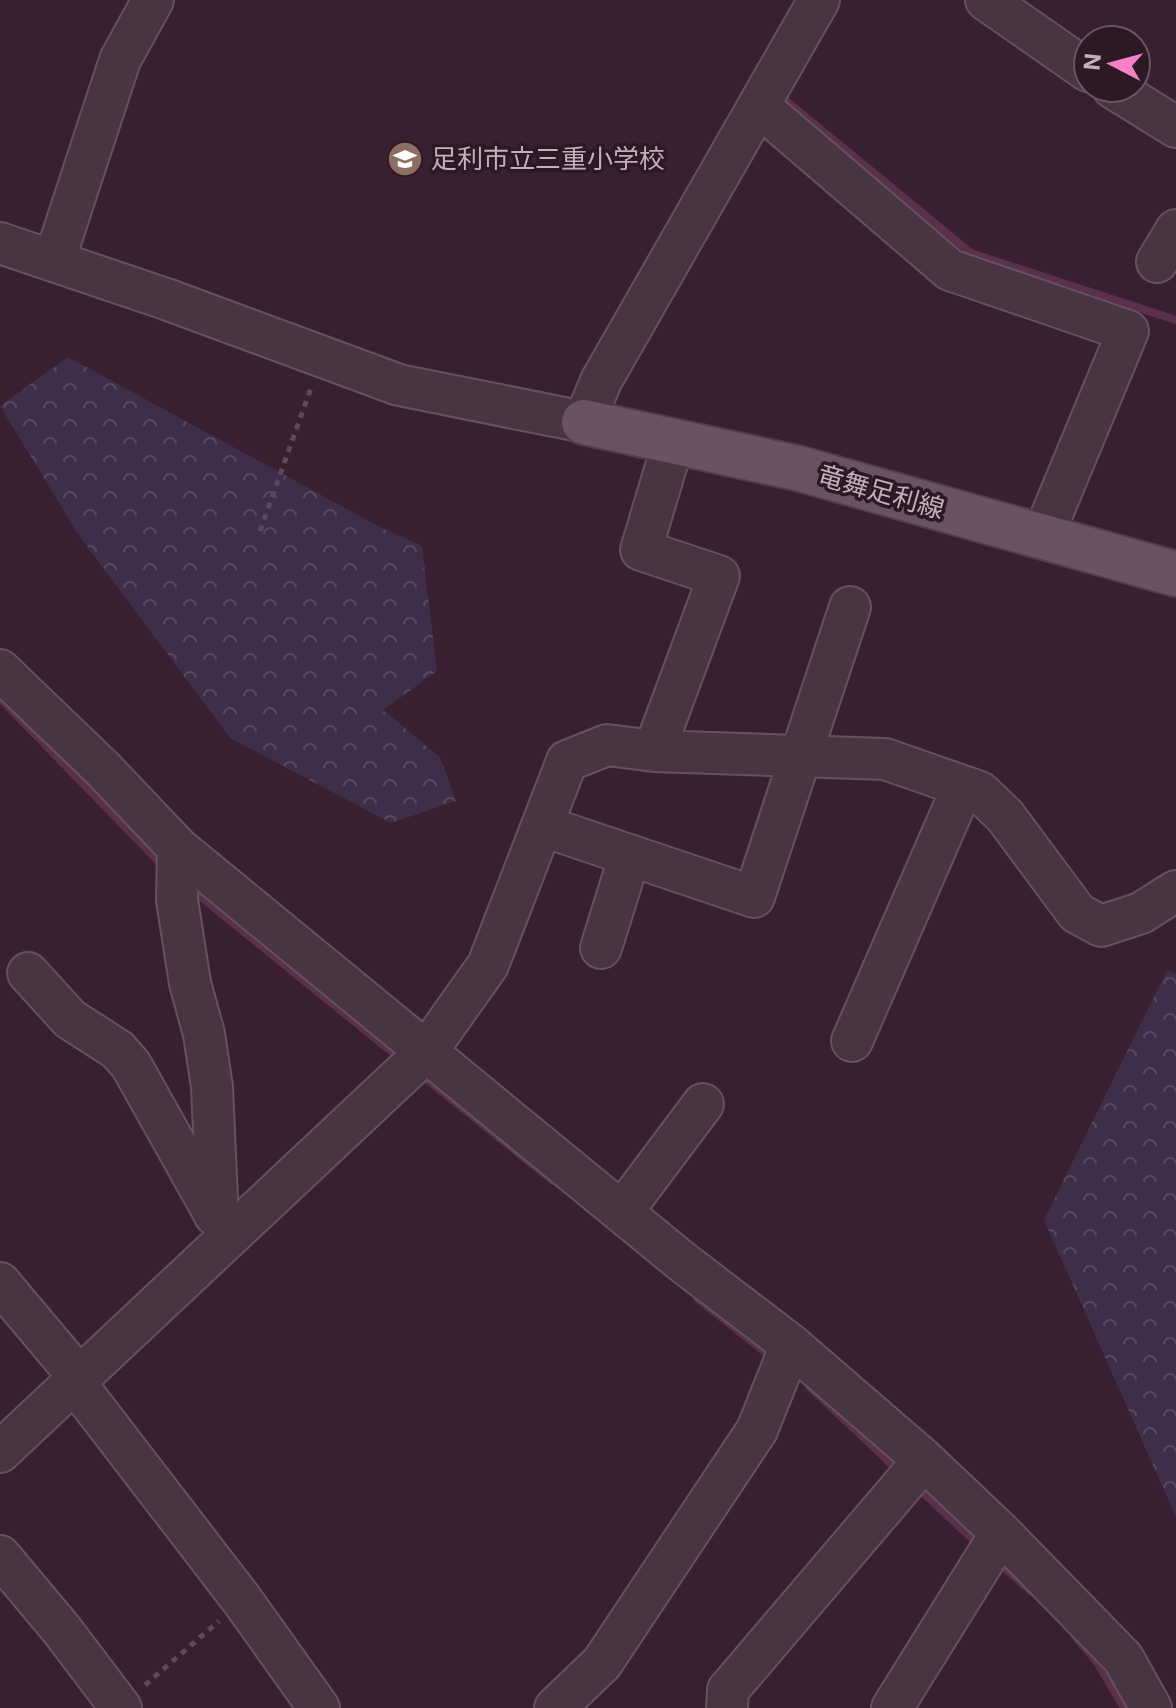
<svg xmlns="http://www.w3.org/2000/svg" width="1176" height="1708" font-family="Inter,'Noto Sans JP',sans-serif">
<style>
.forest{fill:url(#forest-crowns)}
.lines{fill:none;stroke-linecap:round;stroke-linejoin:round}
.stream{stroke:#5b304c;stroke-width:8}
.minor-casing{stroke:#66515f;stroke-width:44}
.major-casing{stroke:#523d4a;stroke-width:48}
.path{stroke:#5d495f;stroke-width:5;stroke-dasharray:6 6;stroke-linecap:butt}
.minor{stroke:#493441;stroke-width:40}
.major{stroke:#695261;stroke-width:44}
.labels{text-anchor:middle;stroke-width:7;stroke-linejoin:round;paint-order:stroke}
.poi-label{font-size:26px;fill:#c5aebc;stroke:#2d1926;text-anchor:start}
.street-label{font-size:26px;fill:#c5aebc;stroke:#2d1926}
</style>
<defs>
<pattern id="forest-crowns" width="20" height="18" patternUnits="userSpaceOnUse" patternTransform="scale(2)"><rect width="20" height="18" fill="#3f2e4a"/><path d="M2 6a3 3 0 1 1 6 0M12 15a3 3 0 1 1 6 0" fill="none" stroke="#594a62"/></pattern>
</defs>
<rect width="100%" height="100%" fill="#382030"/>
<path class="forest" d="M68 357 380 527 422 546 437 671 383 710 440 757 456 801 391 823 230 738 78 534 0 406Z
M1167 970 1176 974V1517L1044 1220Z"/>
<g class="lines">
<path class="stream" d="M784 99 971 253 1176 320
M0 698 164 867
M190 888 403 1061
M420 1074 553 1181
M697 1298 774 1359
M810 1387 899 1471
M915 1485 981 1547
M997 1561 1032 1592
M1075 1636 1097 1662 1124 1708"/>
<g class="minor-casing">
<path id="minor" d="M986 0 1088 71
M1113 88 1176 127
M760 107 950 270 1128 331 1042 538
M0 243 166 299 399 385 584 422 601 381 819 0
M54 261 120 60 153 0
M1157 262 1176 230
M0 670 102 768 178 848 680 1260 791 1345 924 1460 1001 1533 1123 1658 1151 1708
M654 751 719 576 641 550 674 440
M543 826 754 897 850 607
M178 848 177 900 190 983 204 1034 212 1087 217 1199 214 1214
M601 948 630 855
M28 973 70 1019 118 1050 131 1065 215 1215
M852 1041 963 786
M622 1212 703 1104
M0 1283 79 1377 82 1392 242 1600 319 1708
M0 1452 427 1051 488 965 567 761 607 745 654 751 885 759 980 792 1005 816 1077 913 1101 926 1141 913 1176 891
M0 1556 62 1630 121 1708
M555 1708 602 1663 757 1430 791 1345
M727 1708 728 1690 924 1460
M892 1708 1001 1533"/>
</g>
<g class="major-casing">
<path id="major" d="M584 422 797 468 1176 574"/>
</g>
<path class="path" d="M260 531 312 385
M145 1685 219 1621"/>
<use href="#minor" class="minor"/>
<use href="#major" class="major"/>
</g>
<defs>
<g id="school-disc" transform="scale(1.8)"><circle r="9.5" fill="#8d6e63" stroke="#2d1926"/><path d="M0-5L7-2L0 1L-7-2ZM-4 1L0 2.5L4 1V4Q0 6-4 4Z" fill="#fff"/></g>
</defs>
<g fill-rule="evenodd">
<use href="#school-disc" x="405" y="159"/>
</g>
<g class="labels">
<g class="poi-label">
<text x="431" y="168">足利市立三重小学校</text>
</g>
<g class="street-label">
<text transform="translate(881 492) rotate(16)" y="9">竜舞足利線</text>
</g>
</g>
<g transform="translate(1112 64) rotate(276)"><circle r="38" fill="#2d1926" stroke="#6a5562" stroke-width="2"/>
<path d="M0-6L14 30L0 20L-14 30Z" fill="#f880c9"/>
<text y="-12" font-size="22" font-weight="bold" text-anchor="middle" fill="#c5aebc">N</text>
</g>
</svg>
